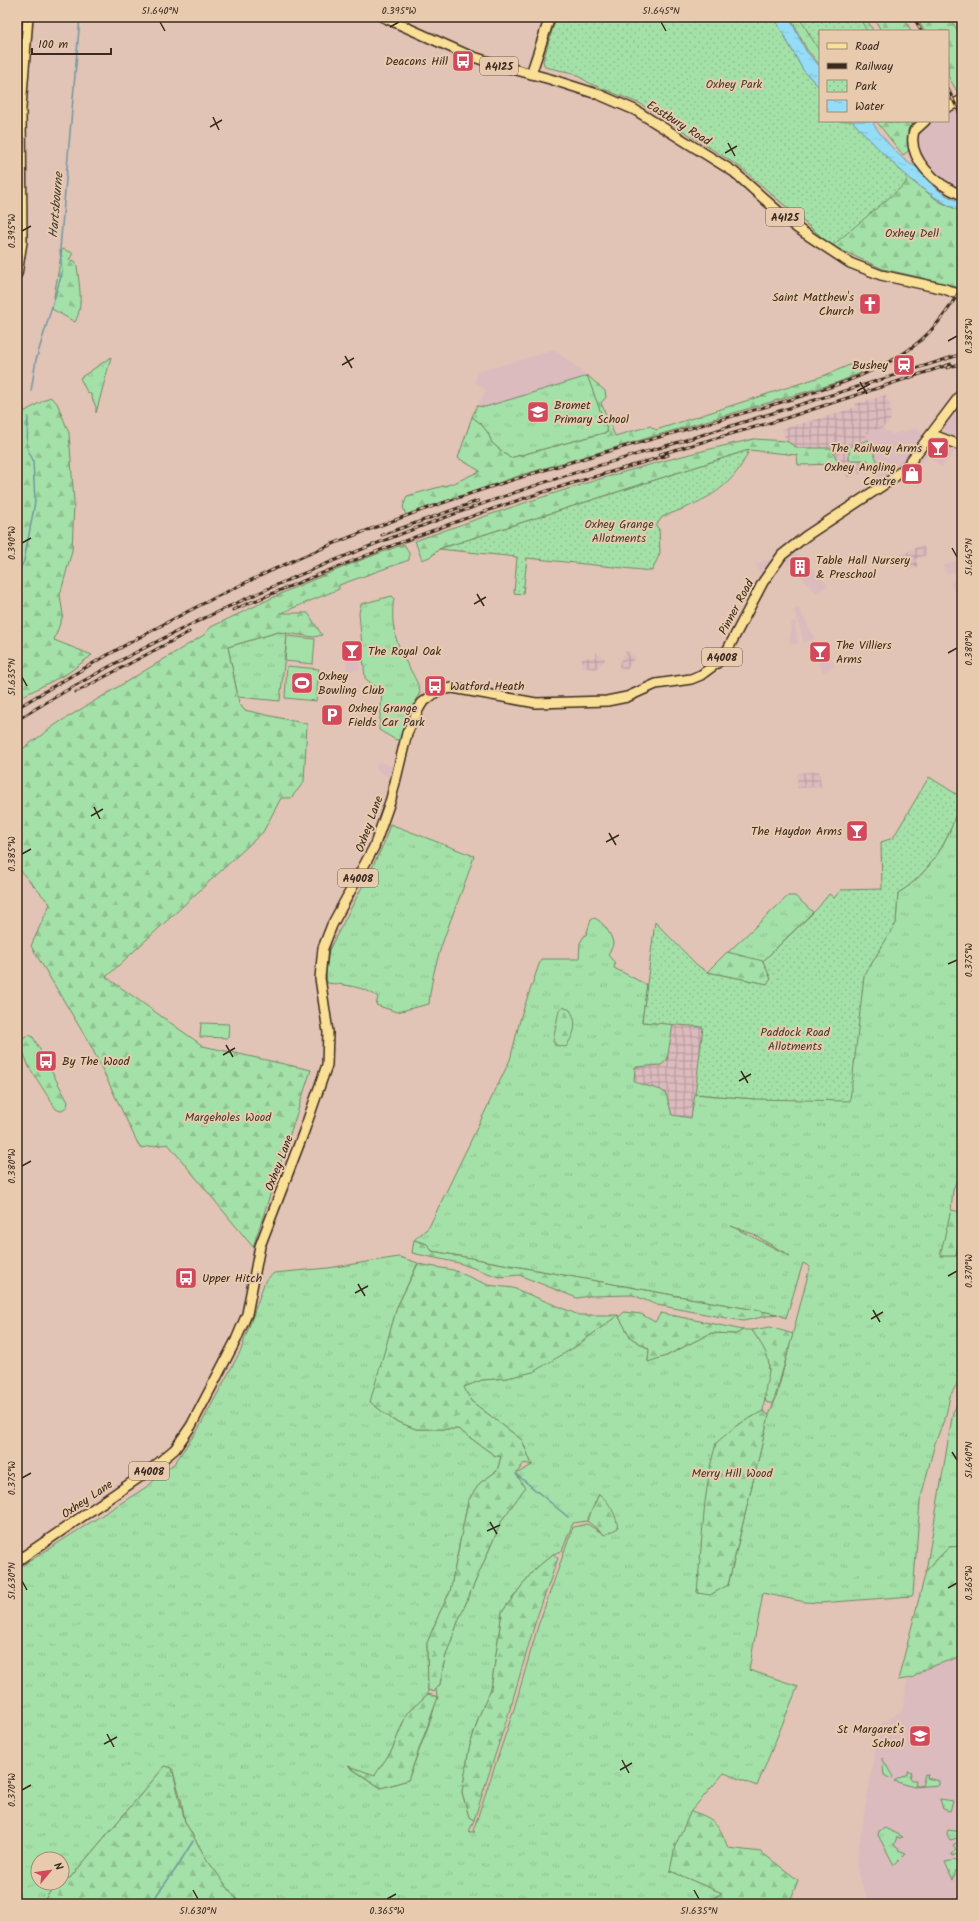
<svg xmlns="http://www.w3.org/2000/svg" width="979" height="1921" font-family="Kalam,sans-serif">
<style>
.built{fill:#dbbbbe}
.industrial{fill:url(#industrial-grid)}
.grass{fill:url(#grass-tufts);stroke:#708663;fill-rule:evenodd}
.forest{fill:url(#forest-firs);stroke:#708663}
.park{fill:url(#park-dots);stroke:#708663}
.pitch{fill:#a4e1a8;stroke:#708663}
.water{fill:url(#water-ripples);stroke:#7195a0}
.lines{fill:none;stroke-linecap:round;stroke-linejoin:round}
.stream{stroke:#7195a0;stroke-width:1.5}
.major-casing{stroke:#3b2a1e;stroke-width:12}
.major{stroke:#fadf96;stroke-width:9}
.rail-casing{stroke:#3b2a1e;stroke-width:3}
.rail{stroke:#e8cbaf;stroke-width:1.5;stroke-dasharray:4.5;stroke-linecap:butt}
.ticks{fill:none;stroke:#3b2a1e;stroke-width:1.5}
.labels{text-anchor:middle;stroke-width:4;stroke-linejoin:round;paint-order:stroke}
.shield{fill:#e8cbaf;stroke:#6f5a4a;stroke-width:1}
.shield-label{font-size:11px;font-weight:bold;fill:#3b2a1e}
.poi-label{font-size:12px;fill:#3b2a1e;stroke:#e8cbaf;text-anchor:start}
.park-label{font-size:12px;fill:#463c2c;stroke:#e8cbaf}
.street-label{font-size:12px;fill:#3b2a1e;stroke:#e8cbaf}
.water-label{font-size:13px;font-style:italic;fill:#443c34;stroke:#e8cbaf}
.neatline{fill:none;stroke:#3b2a1e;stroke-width:1.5}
.ticks-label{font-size:10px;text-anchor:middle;fill:#3b2a1e}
</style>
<defs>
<pattern id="industrial-grid" width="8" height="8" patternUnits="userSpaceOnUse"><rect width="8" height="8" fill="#dbbbbe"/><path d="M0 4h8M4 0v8" fill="none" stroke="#b3989a"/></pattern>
<pattern id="grass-tufts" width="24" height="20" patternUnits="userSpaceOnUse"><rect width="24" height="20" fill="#a4e1a8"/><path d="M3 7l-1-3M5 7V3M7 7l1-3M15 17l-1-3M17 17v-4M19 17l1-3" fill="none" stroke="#8ec190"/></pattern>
<pattern id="forest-firs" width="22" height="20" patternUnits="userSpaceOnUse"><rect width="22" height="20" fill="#a4e1a8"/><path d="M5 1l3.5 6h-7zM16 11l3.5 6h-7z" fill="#8ec190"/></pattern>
<pattern id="park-dots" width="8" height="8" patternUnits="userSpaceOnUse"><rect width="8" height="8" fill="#a4e1a8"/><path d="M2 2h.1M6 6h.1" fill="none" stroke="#8ec190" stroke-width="1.8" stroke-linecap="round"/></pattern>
<pattern id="water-ripples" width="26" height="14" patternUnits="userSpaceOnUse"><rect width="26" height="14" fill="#95ddf7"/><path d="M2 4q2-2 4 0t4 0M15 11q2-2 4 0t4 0" fill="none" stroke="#81bed3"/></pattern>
</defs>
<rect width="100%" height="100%" fill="#e2c4b6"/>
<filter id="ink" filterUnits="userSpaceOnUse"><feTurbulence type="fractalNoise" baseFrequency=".025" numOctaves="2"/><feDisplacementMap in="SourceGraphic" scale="8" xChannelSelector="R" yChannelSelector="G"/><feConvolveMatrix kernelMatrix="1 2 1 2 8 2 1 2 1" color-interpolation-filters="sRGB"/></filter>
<g filter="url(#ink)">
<path class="built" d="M949 17H962V38L954 26Z
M962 104V189L937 175 921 157 916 144 921 128 933 121H948V112Z
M555 350 587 375 608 432 472 417 486 390 475 382 477 372Z
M962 400V442L947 432 944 427Z
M882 428 893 434 912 429H920L923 434 922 440 905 461 880 481 868 464 878 463 866 434Z
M935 441 957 449 941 467 926 455V460L920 463 919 459 925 452 929 451Z
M912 469H914L921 484 918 485 907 473Z
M793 551 828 585 817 593 784 559Z
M769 559 771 562 761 576 756 564Z
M957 560 960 569 947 575 943 566Z
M962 577V596L958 598 950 583Z
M798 607 815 639 803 643 801 631 794 610Z
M792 621H795L798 644H789Z
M344 641H357L360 670 347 672Z
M825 644 835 666 823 672 816 657 817 648Z
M378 762 394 766 392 779 376 769Z
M962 1582V1904H870L858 1875 857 1858 875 1749 882 1723 902 1711 907 1683 921 1630Z"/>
<path class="industrial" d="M886 395 890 403 891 419 888 423 882 428 866 434 868 440 849 447 868 460 870 467 858 475 856 473 848 478 831 448H798L786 441 782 429 829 416 856 407 855 404Z
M922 545 928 554 915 560 918 566 909 570 901 555Z
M626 651 635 657 626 671 618 666Z
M596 652 605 659 599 666 595 669 581 667 582 658 596 657Z
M819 771 821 787 797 788V773Z
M673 1024 703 1027 691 1118 672 1115 633 1082 635 1067H645L667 1060Z"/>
<path class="grass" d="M790 17H866L873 31H820V65L807 50Z
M111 357 96 413V407L90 393 87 392 80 378Z
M588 376 608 432 510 458 492 443 488 433 480 423 472 417 477 406 485 407Z
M868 440 878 463 868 464V460H849V447Z
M392 596 394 598C390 623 395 641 407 664 412 673 418 682 420 692L406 724 401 739 396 740 379 730 382 693 365 678 359 613 361 604Z
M278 632 286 633 287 636 280 701 238 697 228 647Z
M962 797V1177L956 1182 953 1190 951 1210 941 1256 962 1255V1375L950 1396 946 1415 935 1443 920 1501 913 1594 912 1596 820 1603 805 1602 763 1593 749 1670 798 1686 757 1786 724 1773 691 1811 671 1871 722 1893 703 1904H240L207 1860 185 1822 181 1799 172 1768 165 1766 70 1878 62 1879V1859H38V1883H56L42 1904H17V1569L148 1486 165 1470 174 1464 199 1428 241 1350 265 1281 274 1273 328 1268 399 1257 418 1263 397 1307 371 1402 393 1420 416 1429H458L494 1455 501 1457 497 1471 480 1483 468 1501 450 1592 440 1612 427 1643 428 1694 407 1713 392 1750 375 1776 350 1768 381 1788 408 1780 432 1716 437 1697 436 1689 440 1684 445 1658 459 1619 502 1520 524 1488 516 1474 532 1465 522 1440 471 1401 463 1387 482 1380 507 1378 575 1347 618 1315 631 1338 649 1349 648 1361 666 1356 711 1333 736 1334 743 1330H752C756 1337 763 1344 766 1351 773 1370 765 1392 763 1411L736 1426 697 1592 728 1585 769 1415 776 1398 810 1267 803 1263 786 1318 777 1314 432 1251 427 1244 414 1240 429 1227 510 1060 521 1016 541 959H579L580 943 584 936 586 935 591 920 594 918C602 920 612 935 613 943 613 948 609 951 608 955L615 963 614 968 647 985 642 1022 673 1024 667 1060 661 1065 635 1067 634 1082 661 1090 666 1094 672 1115 691 1118 695 1094 755 1099 858 1019 864 976 896 923 898 893C918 882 939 856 948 835 953 823 956 807 962 797ZM731 1226 753 1234 790 1256ZM599 1494 605 1535 587 1524 573 1527 538 1626 514 1709 473 1831 475 1832H469L474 1820 469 1817 462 1792 469 1749 479 1716 491 1689 502 1612 533 1571 553 1554 562 1551 573 1523 587 1521Z
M390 824 474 856C459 905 433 952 429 1004L397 1012 376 1005 378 997C363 986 345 985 327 983L326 972 329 950 372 868 384 843Z
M788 896H795L813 912 763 961 771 979 707 972Z
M962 1397V1546L949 1547 926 1571 953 1412Z
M882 1758 893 1777 891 1779 884 1775Z
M908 1771 912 1772 910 1777 912 1780H916L915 1785 922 1786 925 1774 928 1775 927 1778 939 1781V1785L914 1787 894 1781 907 1774Z
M940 1799 953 1801 950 1811 943 1809Z
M885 1828 902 1837 900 1838 897 1837 894 1845 899 1848 898 1850 906 1853 894 1865 878 1835 879 1831Z
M948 1830 962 1832V1839L961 1837 950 1840 947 1834Z
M962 1840V1852L952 1856 951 1854 956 1849 953 1845Z
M956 1860 958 1864 953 1880 945 1862Z"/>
<path class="forest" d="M874 17H904L911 31H881Z
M917 17H949L962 38V92L958 93 948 76V31H924Z
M876 121H913L908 130 911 149 903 155Z
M908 178 940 202 962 212V280L959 288 940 282 883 269 832 246 770 193Z
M62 249 73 253 69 260 75 261 77 266C79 284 84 306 75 322L52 309Z
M857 362 861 373 836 383 521 475 406 515 403 507 407 496 454 483 480 471 458 458 472 417 480 423 488 433 492 443 510 458 608 432 587 375 605 391 606 397 601 403 615 436 650 426 656 430 823 376Z
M50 397 57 403 69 433 74 502 72 551 60 595 63 615 54 640 92 655 68 673 17 699V429L20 414Z
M754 439 786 441 798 448H831L839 464 798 465 797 455 749 450 439 549 432 556 422 560 415 541C526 501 638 464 754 439Z
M404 544 409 553V560L339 585V589L281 613H308L322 635 314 637 278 632 228 647 239 703 244 710 307 724 304 782 291 798H281L263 832 106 977 203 1046 311 1070 253 1247 168 1144 140 1148 91 1046 31 946 50 904 17 867V753L58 723 204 635 211 627 291 589 356 562Z
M727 952 763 961 771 979 767 984 707 972Z
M563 1007 570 1010C579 1025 574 1033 566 1047L555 1045 553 1041 559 1010Z
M30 1035 33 1037 68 1102 67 1107 60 1111 56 1109 29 1067 19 1041 24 1037Z
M951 1210 962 1212V1222L956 1256H940Z
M414 1240 427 1244 432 1251 777 1314 743 1321 657 1305 633 1295 589 1296 577 1298 519 1275 499 1277 459 1263 412 1253Z
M418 1264 453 1270 488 1285 513 1288 579 1315H618L575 1347 533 1372 507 1378 482 1380 464 1387 471 1401 522 1440 532 1465 524 1463 516 1474 525 1488 502 1520 459 1619 445 1658 440 1684 434 1692 428 1690 427 1643 440 1612 450 1592 468 1501 480 1483 497 1471 501 1457 494 1455 458 1429H416L393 1420 370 1402 397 1307Z
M624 1312 641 1314 655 1322 661 1313 743 1330 736 1334 711 1333 666 1356 648 1362 649 1349 631 1338 619 1317Z
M770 1327 793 1334 773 1404 766 1402C763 1392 768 1380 769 1370 770 1354 760 1343 752 1330Z
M763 1411 769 1415 728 1585 710 1595 697 1593 705 1502 710 1467 716 1443 736 1426Z
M599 1494C610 1502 616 1515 618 1528L605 1535 587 1521Z
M962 1546V1656L927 1668 912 1678 898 1680 926 1571 949 1547Z
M553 1554 558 1558 536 1620 510 1709 474 1820 469 1817 462 1792 469 1749 479 1716 491 1689 502 1612 533 1571Z
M428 1694 438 1697 408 1780 381 1788 348 1766 375 1775 392 1750 407 1713Z
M165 1766 172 1768 185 1822 207 1860 240 1904H42L56 1883H62V1879L70 1878Z
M691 1811C716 1819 719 1824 728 1848L761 1852 798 1880 789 1904H703L722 1893 670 1871 675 1846Z"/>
<path class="park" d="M556 17H774L803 70 820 88V121H852L908 178 904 185 832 246 740 167 641 104 591 84 573 73 545 67 543 61Z
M799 17H859L867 31H820V52Z
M749 450C732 491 701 502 662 517L656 526 659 529 660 553 652 571 527 558 523 594 514 593 517 557 439 549Z
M929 777 961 797C957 809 954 823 948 835 938 857 919 881 898 893L896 923 864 976 850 1101 755 1099 695 1094 703 1027 642 1022 655 922 697 965 707 972 767 984 771 979 763 961 817 909 829 894 834 898 841 890 882 889 881 842 893 838Z
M962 1222V1255L956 1256Z"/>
<path class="pitch" d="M287 636 315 639 313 664 285 661Z
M287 666 319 669 316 701 285 698Z
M201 1023 229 1024 228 1038 200 1037Z"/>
<path class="water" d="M774 17H789L806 51 820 67V88L803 70Z
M852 121H906L907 123 903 124 879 121 873 123C880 135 904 164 917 167 928 183 943 197 962 202V212C917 192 886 156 852 121Z"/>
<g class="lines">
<path class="stream" d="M31 391 36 360 62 273 60 249 80 17
M17 574 24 561 35 502 33 460 27 448 28 417
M516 1474 568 1517
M150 1904 175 1870 193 1841"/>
<g class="major-casing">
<path id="major" d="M383 17 468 55 498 65 550 79 600 95 635 110 734 172 797 228 850 263 881 275 945 289 962 296
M531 74 550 17
M948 107 962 100
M925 121 914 131C906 159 938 186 962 195
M17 274 22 242 21 108 28 17
M929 438 936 436 962 446
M17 1561 150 1470 175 1449 191 1426 236 1340 247 1314 260 1246 303 1134 327 1065 328 1032 320 978 323 948 332 925 374 847 391 799 407 733 418 710 422 703 439 690 453 688 536 703 607 701 627 697 656 684 691 679 701 675 717 663 728 649 763 582 782 555 806 536 891 480 907 466 962 393"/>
</g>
<use href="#major" class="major"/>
<g class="rail-casing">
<path id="rail" d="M914 17 921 31
M948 89 962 118
M947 368 962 363
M660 454 780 420 951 364
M382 535 478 501
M233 610C337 566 442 524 550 490 589 478 629 467 668 455
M76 692 189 632
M17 708C120 646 228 586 340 541 443 500 549 467 656 438 698 426 740 414 782 402 825 389 867 377 904 353 930 336 948 313 962 286
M17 720C177 621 350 549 528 488 577 471 629 457 679 442 774 413 868 384 962 354"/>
</g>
<use href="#rail" class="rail"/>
</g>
</g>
<path class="ticks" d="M160 22 165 31M661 22 666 31M390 27 399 22M213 117 219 130M210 127 222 120M728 143 735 156M725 153 737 146M22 231 31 226M948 341 957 336M345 356 352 368M342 365 354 358M860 382 867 394M857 391 870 384M22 543 31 538M952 548 957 557M477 594 484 606M474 604 486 597M948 653 957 648M22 677 27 686M94 807 100 819M91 816 103 809M609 833 616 845M606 842 619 835M22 854 31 849M948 964 957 960M226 1045 233 1057M223 1055 235 1048M741 1071 748 1083M739 1081 751 1074M22 1166 31 1161M948 1276 957 1271M358 1284 365 1296M355 1293 368 1286M873 1310 880 1322M871 1319 883 1312M952 1452 957 1460M22 1478 31 1473M490 1522 497 1534M487 1531 500 1525M22 1581 27 1590M948 1588 957 1583M107 1734 114 1747M104 1744 117 1737M622 1760 629 1773M620 1770 632 1763M22 1790 31 1785M193 1890 198 1899M694 1890 699 1899M387 1899 396 1894"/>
<defs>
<g id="bus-square" transform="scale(1.15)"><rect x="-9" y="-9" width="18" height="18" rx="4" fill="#d1495b" stroke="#e8cbaf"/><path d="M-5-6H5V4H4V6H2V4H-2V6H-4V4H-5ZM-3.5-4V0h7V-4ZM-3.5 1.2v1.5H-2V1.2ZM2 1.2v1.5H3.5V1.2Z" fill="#fff"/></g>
<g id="church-square" transform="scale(1.15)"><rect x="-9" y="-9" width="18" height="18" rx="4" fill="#d1495b" stroke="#e8cbaf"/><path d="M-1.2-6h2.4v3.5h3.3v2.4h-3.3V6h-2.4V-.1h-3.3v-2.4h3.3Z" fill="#fff"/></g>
<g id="station-square" transform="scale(1.15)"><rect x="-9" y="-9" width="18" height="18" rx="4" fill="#d1495b" stroke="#e8cbaf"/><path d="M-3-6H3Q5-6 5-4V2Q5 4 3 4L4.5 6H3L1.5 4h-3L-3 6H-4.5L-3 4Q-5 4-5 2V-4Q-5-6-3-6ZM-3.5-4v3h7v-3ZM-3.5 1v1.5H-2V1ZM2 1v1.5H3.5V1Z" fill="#fff"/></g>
<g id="school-square" transform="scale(1.15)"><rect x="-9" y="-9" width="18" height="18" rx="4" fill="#d1495b" stroke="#e8cbaf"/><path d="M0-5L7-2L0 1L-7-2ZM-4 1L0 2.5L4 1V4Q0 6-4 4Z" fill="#fff"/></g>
<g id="bar-square" transform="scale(1.15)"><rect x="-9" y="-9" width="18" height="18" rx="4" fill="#d1495b" stroke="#e8cbaf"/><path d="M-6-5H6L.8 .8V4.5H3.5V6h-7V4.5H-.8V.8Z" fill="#fff"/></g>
<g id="shop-square" transform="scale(1.15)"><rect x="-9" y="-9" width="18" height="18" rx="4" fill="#d1495b" stroke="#e8cbaf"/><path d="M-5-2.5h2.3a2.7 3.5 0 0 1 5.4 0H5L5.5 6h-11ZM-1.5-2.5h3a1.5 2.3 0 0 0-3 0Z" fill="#fff"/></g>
<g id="building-square" transform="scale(1.15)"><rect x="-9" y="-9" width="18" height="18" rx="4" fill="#d1495b" stroke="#e8cbaf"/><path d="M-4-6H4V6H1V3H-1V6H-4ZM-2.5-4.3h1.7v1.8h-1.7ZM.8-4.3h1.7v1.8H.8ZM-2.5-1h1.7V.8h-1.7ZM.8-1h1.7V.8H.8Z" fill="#fff"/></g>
<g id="stadium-square" transform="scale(1.15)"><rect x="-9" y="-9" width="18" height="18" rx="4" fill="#d1495b" stroke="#e8cbaf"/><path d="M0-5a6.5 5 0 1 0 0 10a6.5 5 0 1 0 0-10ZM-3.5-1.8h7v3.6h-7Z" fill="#fff"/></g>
<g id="parking-square" transform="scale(1.15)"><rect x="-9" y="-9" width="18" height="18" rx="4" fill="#d1495b" stroke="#e8cbaf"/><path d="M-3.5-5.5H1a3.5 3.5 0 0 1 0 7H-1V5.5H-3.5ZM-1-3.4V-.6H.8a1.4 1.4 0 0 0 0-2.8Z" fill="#fff"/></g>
</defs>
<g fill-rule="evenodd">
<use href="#bus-square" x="463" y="61"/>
<use href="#church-square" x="870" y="304"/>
<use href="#station-square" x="904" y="365"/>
<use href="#school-square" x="538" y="412"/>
<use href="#bar-square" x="938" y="448"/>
<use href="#shop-square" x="912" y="474"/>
<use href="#building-square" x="800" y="567"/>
<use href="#bar-square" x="352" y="651"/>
<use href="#bar-square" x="820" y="652"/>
<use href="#stadium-square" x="302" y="683"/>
<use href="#bus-square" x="435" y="686"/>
<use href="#parking-square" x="332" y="715"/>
<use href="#bar-square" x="857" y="831"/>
<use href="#bus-square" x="46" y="1061"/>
<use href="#bus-square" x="186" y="1278"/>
<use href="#school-square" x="920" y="1736"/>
</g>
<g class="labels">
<g class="shield">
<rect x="480" y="57" width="38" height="18" rx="3"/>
<rect x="766" y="208" width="38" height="18" rx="3"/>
<rect x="702" y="648" width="40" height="18" rx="3"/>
<rect x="338" y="869" width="40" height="18" rx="3"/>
<rect x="129" y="1462" width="40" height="18" rx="3"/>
</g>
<g class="shield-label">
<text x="499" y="70">A4125</text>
<text x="785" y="221">A4125</text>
<text x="722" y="661">A4008</text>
<text x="358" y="882">A4008</text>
<text x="149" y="1475">A4008</text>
</g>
<g class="poi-label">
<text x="448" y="65" text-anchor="end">Deacons Hill</text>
<text x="854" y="301" text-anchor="end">Saint Matthew's<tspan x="854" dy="14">Church</tspan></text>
<text x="888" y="369" text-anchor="end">Bushey</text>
<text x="554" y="409">Bromet<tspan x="554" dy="14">Primary School</tspan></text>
<text x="922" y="452" text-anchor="end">The Railway Arms</text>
<text x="896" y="471" text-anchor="end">Oxhey Angling<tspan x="896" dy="14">Centre</tspan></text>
<text x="816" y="564">Table Hall Nursery<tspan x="816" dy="14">&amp; Preschool</tspan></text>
<text x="836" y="649">The Villiers<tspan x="836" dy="14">Arms</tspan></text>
<text x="368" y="655">The Royal Oak</text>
<text x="318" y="680">Oxhey<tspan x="318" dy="14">Bowling Club</tspan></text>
<text x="450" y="690">Watford Heath</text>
<text x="348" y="712">Oxhey Grange<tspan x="348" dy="14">Fields Car Park</tspan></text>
<text x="842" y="835" text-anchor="end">The Haydon Arms</text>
<text x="62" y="1065">By The Wood</text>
<text x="202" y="1282">Upper Hitch</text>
<text x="904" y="1733" text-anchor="end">St Margaret's<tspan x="904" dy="14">School</tspan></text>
</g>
<g class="park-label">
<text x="734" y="88">Oxhey Park</text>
<text x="912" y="237">Oxhey Dell</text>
<text x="619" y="528">Oxhey Grange<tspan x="619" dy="14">Allotments</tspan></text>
<text x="795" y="1036">Paddock Road<tspan x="795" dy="14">Allotments</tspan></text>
<text x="228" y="1121">Margeholes Wood</text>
<text x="732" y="1477">Merry Hill Wood</text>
</g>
<g class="street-label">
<text transform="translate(679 123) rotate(32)" y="4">Eastbury Road</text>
<text transform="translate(736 607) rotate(-62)" y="4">Pinner Road</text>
<text transform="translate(369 824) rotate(-70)" y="4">Oxhey Lane</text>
<text transform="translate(279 1163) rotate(-69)" y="4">Oxhey Lane</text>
<text transform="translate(87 1499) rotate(-34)" y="4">Oxhey Lane</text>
</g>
<g class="water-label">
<text transform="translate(55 205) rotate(-85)" y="5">Hartsbourne</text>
</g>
</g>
<rect width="979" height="1921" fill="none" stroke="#e8cbaf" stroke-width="44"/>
<rect x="819" y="30" width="130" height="92" fill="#e8cbaf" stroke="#a38b75"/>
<rect x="827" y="43" width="20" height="6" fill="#fadf96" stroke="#a38b75"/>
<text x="855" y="50" font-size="12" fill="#3b2a1e">Road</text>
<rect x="827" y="63" width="20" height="6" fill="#3b2a1e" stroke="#a38b75"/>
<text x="855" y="70" font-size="12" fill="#3b2a1e">Railway</text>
<rect x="827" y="80" width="20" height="12" fill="url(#park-dots)" stroke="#a38b75"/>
<text x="855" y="90" font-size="12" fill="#3b2a1e">Park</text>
<rect x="827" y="100" width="20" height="12" fill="url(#water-ripples)" stroke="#a38b75"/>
<text x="855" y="110" font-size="12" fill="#3b2a1e">Water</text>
<g transform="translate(50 1871) rotate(61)"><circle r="19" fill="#e8cbaf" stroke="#a38b75"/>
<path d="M0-3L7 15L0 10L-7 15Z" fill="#d1495b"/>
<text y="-6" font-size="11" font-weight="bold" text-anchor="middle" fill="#3b2a1e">N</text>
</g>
<path d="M32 48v6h79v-6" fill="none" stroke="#3b2a1e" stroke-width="2"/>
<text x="38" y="48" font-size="12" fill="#3b2a1e" stroke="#e8cbaf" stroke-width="3" paint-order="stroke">100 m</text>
<rect x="22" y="22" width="935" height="1877" class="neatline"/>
<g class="ticks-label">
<text x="160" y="14">51.640°N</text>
<text x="399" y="14">0.395°W</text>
<text x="661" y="14">51.645°N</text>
<text transform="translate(11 231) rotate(-90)" y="4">0.395°W</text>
<text transform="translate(968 336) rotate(-90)" y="4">0.385°W</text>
<text transform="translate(11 543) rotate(-90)" y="4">0.390°W</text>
<text transform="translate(968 557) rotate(-90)" y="4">51.645°N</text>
<text transform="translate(968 648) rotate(-90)" y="4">0.380°W</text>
<text transform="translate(11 677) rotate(-90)" y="4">51.635°N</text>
<text transform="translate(11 854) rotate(-90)" y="4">0.385°W</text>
<text transform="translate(968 960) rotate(-90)" y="4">0.375°W</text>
<text transform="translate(11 1166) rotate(-90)" y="4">0.380°W</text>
<text transform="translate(968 1271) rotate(-90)" y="4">0.370°W</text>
<text transform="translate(968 1460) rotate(-90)" y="4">51.640°N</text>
<text transform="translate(11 1478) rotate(-90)" y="4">0.375°W</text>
<text transform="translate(11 1581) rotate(-90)" y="4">51.630°N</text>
<text transform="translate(968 1583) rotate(-90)" y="4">0.365°W</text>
<text transform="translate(11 1790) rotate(-90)" y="4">0.370°W</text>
<text x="198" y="1914">51.630°N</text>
<text x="387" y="1914">0.365°W</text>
<text x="699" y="1914">51.635°N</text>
</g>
</svg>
